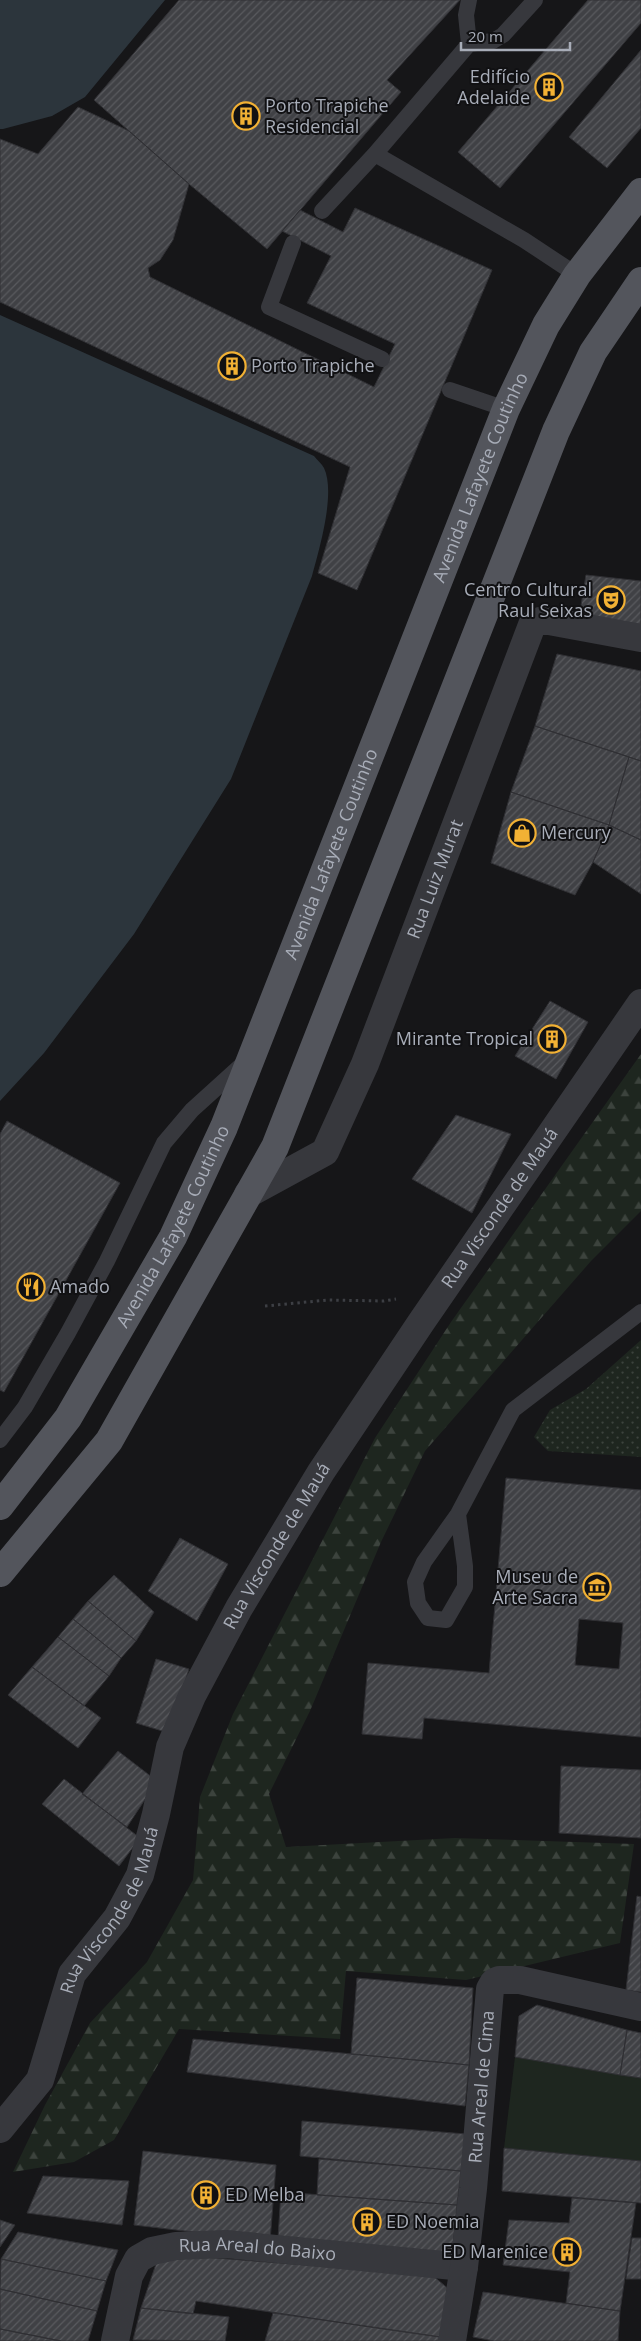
<svg xmlns="http://www.w3.org/2000/svg" width="641" height="2341" font-family="'Open Sans',sans-serif">
<style>
.grass{fill:#1e261f}
.forest{fill:url(#forest-firs)}
.park{fill:url(#park-dots)}
.water{fill:#2c353c}
.building{fill:url(#building-hatch);stroke:#303034;fill-rule:evenodd}
.lines{fill:none;stroke-linecap:round;stroke-linejoin:round}
.path{stroke:#3d3f44;stroke-width:3;stroke-dasharray:2.5 4;stroke-linecap:butt}
.service{stroke:#37383d;stroke-width:16}
.minor{stroke:#37383d;stroke-width:28}
.primary{stroke:#53555c;stroke-width:28}
.labels{text-anchor:middle;stroke-width:4;stroke-linejoin:round;paint-order:stroke}
.poi-label{font-size:18px;fill:#a8adb8;stroke:#111113;text-anchor:start}
.street-label{font-size:18px;fill:#a8adb8;stroke:#111113}
</style>
<defs>
<pattern id="forest-firs" width="22" height="20" patternUnits="userSpaceOnUse" patternTransform="scale(1.25)"><rect width="22" height="20" fill="#1e261f"/><path d="M5 1l3.5 6h-7zM16 11l3.5 6h-7z" fill="#3c433d"/></pattern>
<pattern id="park-dots" width="8" height="8" patternUnits="userSpaceOnUse" patternTransform="scale(1.25)"><rect width="8" height="8" fill="#1e261f"/><path d="M2 2h.1M6 6h.1" fill="none" stroke="#3c433d" stroke-width="1.8" stroke-linecap="round"/></pattern>
<pattern id="building-hatch" width="6" height="6" patternUnits="userSpaceOnUse" patternTransform="scale(1.25)"><rect width="6" height="6" fill="#404145"/><path d="M-1 1l2-2M0 6l6-6M5 7l2-2" fill="none" stroke="#595a5e"/></pattern>
</defs>
<rect width="100%" height="100%" fill="#161618"/>
<path class="grass" d="M515 2057 641 2078V2161L504 2148Z"/>
<path class="forest" d="M641 1054V1211L591 1261 425 1451 381 1542 310 1711 269 1794 286 1847 455 1838 634 1844 620 1943 466 1980 346 1971 340 2039 179 2029 114 2140 74 2162 13 2172 45 2105 90 2023 147 1962 193 1880 200 1797 233 1714 375 1438 451 1322Z"/>
<path class="park" d="M641 1340V1457L548 1451 534 1437 550 1410 586 1389Z"/>
<path class="water" d="M0 0H165L85 97 52 116 3 129H0Z
M0 315 314 456C317 460 322 464 324 468 336 493 319 550 312 576L231 779 134 934 44 1053 0 1101Z"/>
<path class="building" d="M179 0H460L387 80 401 92 267 249 189 184 94 100Z
M588 0H641V23L500 188 458 152Z
M641 50V128L607 168 569 137Z
M78 107 129 131 189 184 173 240 160 260 148 268 150 277 374 387 395 344 307 303 331 256 282 231 300 210 343 232 355 208 492 270 357 590 318 573 350 467 0 302V139L38 154Z
M586 575 641 581V626L579 618Z
M557 654 641 671V761L535 726Z
M535 726 629 757 609 825 511 792Z
M629 757 641 761V840L609 825Z
M511 792 609 825 593 862 575 895 491 863Z
M609 825 641 840V894L593 862Z
M550 1001 588 1022 556 1079 515 1056Z
M456 1115 511 1134 472 1213 412 1179Z
M7 1121 120 1183 4 1392 0 1390V1134Z
M506 1478 641 1490V1737L424 1718 422 1739 362 1734 368 1663 489 1673ZM579 1619 623 1623 619 1669 575 1665Z
M180 1538 228 1564 197 1621 148 1591Z
M114 1575 154 1612 136 1641 88 1601Z
M88 1601 136 1641 121 1658 73 1619Z
M73 1619 121 1658 109 1676 58 1637Z
M58 1637 109 1676 84 1706 32 1667Z
M156 1659 189 1669 169 1733 136 1723Z
M32 1667 101 1718 78 1748 8 1695Z
M118 1751 157 1781 127 1827 82 1794Z
M561 1766 641 1770V1838L559 1833Z
M64 1779 140 1838 119 1866 42 1804Z
M637 1896 641 1897V1992L626 1990Z
M357 1978 473 1988 469 2065 351 2054Z
M537 2005 627 2030 620 2075 515 2057 519 2016Z
M627 2030 641 2033V2078L620 2075Z
M193 2039 469 2065 465 2106 187 2072Z
M302 2121 466 2134 461 2171 300 2156Z
M504 2148 641 2161V2203L502 2191Z
M143 2151 276 2165 270 2241 134 2225Z
M319 2159 461 2171 457 2205 317 2195Z
M43 2176 129 2181 122 2225 27 2213Z
M281 2192 457 2205 452 2255 278 2238Z
M572 2198 636 2203 620 2311 566 2303 570 2272 503 2265 509 2220 569 2223Z
M0 2220 15 2225 0 2247Z
M18 2232 118 2250 106 2281 1 2259Z
M632 2238H641V2279H626Z
M203 2257 432 2275 451 2291 440 2337 196 2301 193 2314 141 2308 157 2261Z
M1 2259 106 2281 97 2311 0 2289Z
M0 2289 97 2311 88 2341H61L0 2329Z
M483 2292 620 2311 618 2341H494L473 2337Z
M141 2308 229 2317 225 2341 133 2340Z
M273 2313 440 2337 439 2341H265Z
M0 2329 61 2341H0Z"/>
<g class="lines">
<path class="path" d="M265 1306 328 1300 384 1301 396 1299"/>
<path class="service" d="M469 0 466 15 469 44
M535 0 503 35 493 41 469 44 375 154 524 240 577 275
M322 211 375 154
M293 243 269 307 382 359
M450 390 506 409
M0 1440 25 1407 68 1333 107 1261 164 1143 192 1110 245 1062
M458 1514 465 1566V1587L446 1620 428 1618 418 1603 415 1582 424 1562 458 1514 513 1410 641 1312"/>
<g class="minor">
<path id="s1" d="M248 1194 325 1152 365 1064 532 625 540 621H549L641 638"/>
<path id="s2" d="M0 2129 40 2080 72 1974 117 1918 140 1875 156 1814 170 1747 192 1696 239 1608 321 1472 422 1321 641 1003"/>
<path id="s3" d="M115 2341 129 2276 138 2259 152 2251 176 2246 226 2244 464 2267"/>
<path id="s4" d="M452 2341 464 2267 473 2189 490 1989 494 1982 499 1980H520L641 2007"/>
</g>
<g class="primary">
<path id="s5" d="M0 1506 68 1418 173 1237 224 1127 506 409 546 325 577 275 641 192"/>
<path d="M0 1573 109 1441 275 1147 556 431 593 352 641 281"/>
</g>
</g>
<defs>
<g id="building-ring" transform="scale(1.4375)"><circle r="9.5" fill="#111113" stroke="#f2b134" stroke-width="1.5"/><path d="M-4-6H4V6H1V3H-1V6H-4ZM-2.5-4.3h1.7v1.8h-1.7ZM.8-4.3h1.7v1.8H.8ZM-2.5-1h1.7V.8h-1.7ZM.8-1h1.7V.8H.8Z" fill="#f2b134"/></g>
<g id="theatre-ring" transform="scale(1.4375)"><circle r="9.5" fill="#111113" stroke="#f2b134" stroke-width="1.5"/><path d="M-5-5.5Q0-4 5-5.5V0Q5 5 0 6Q-5 5-5 0ZM-3.3-2.5H-1v1.5H-3.3ZM1-2.5H3.3v1.5H1ZM-2.8 1Q0 5.5 2.8 1Z" fill="#f2b134"/></g>
<g id="shop-ring" transform="scale(1.4375)"><circle r="9.5" fill="#111113" stroke="#f2b134" stroke-width="1.5"/><path d="M-5-2.5h2.3a2.7 3.5 0 0 1 5.4 0H5L5.5 6h-11ZM-1.5-2.5h3a1.5 2.3 0 0 0-3 0Z" fill="#f2b134"/></g>
<g id="restaurant-ring" transform="scale(1.4375)"><circle r="9.5" fill="#111113" stroke="#f2b134" stroke-width="1.5"/><path d="M-5-6h1v4h1v-4h1v4h1v-4h1v5L-1.5 .5V6h-2V.5L-5-1ZM5-6V6H3V1.5H1.5Q1.5-4 5-6Z" fill="#f2b134"/></g>
<g id="museum-ring" transform="scale(1.4375)"><circle r="9.5" fill="#111113" stroke="#f2b134" stroke-width="1.5"/><path d="M0-6L6-3V-2H-6V-3ZM-5-1h2V3h-2ZM-1-1h2V3h-2ZM3-1h2V3H3ZM-6 4H6V6H-6Z" fill="#f2b134"/></g>
</defs>
<g fill-rule="evenodd">
<use href="#building-ring" x="549" y="87"/>
<use href="#building-ring" x="246" y="116"/>
<use href="#building-ring" x="232" y="366"/>
<use href="#theatre-ring" x="611" y="600"/>
<use href="#shop-ring" x="522" y="833"/>
<use href="#building-ring" x="552" y="1039"/>
<use href="#restaurant-ring" x="31" y="1287"/>
<use href="#museum-ring" x="597" y="1587"/>
<use href="#building-ring" x="206" y="2195"/>
<use href="#building-ring" x="367" y="2222"/>
<use href="#building-ring" x="567" y="2252"/>
</g>
<g class="labels">
<g class="poi-label">
<text x="530" y="83" text-anchor="end">Edifício<tspan x="530" dy="21">Adelaide</tspan></text>
<text x="265" y="112">Porto Trapiche<tspan x="265" dy="21">Residencial</tspan></text>
<text x="251" y="372">Porto Trapiche</text>
<text x="592" y="596" text-anchor="end">Centro Cultural<tspan x="592" dy="21">Raul Seixas</tspan></text>
<text x="541" y="839">Mercury</text>
<text x="533" y="1045" text-anchor="end">Mirante Tropical</text>
<text x="50" y="1293">Amado</text>
<text x="578" y="1583" text-anchor="end">Museu de<tspan x="578" dy="21">Arte Sacra</tspan></text>
<text x="225" y="2201">ED Melba</text>
<text x="386" y="2228">ED Noemia</text>
<text x="548" y="2258" text-anchor="end">ED Marenice</text>
</g>
<g class="street-label">
<text dy="6" stroke="none"><textPath href="#s5" startOffset="1140">Avenida Lafayete Coutinho</textPath></text>
<text dy="6" stroke="none"><textPath href="#s5" startOffset="735">Avenida Lafayete Coutinho</textPath></text>
<text dy="6" stroke="none"><textPath href="#s1" startOffset="382">Rua Luiz Murat</textPath></text>
<text dy="6" stroke="none"><textPath href="#s2" startOffset="1059">Rua Visconde de Mauá</textPath></text>
<text dy="6" stroke="none"><textPath href="#s5" startOffset="330">Avenida Lafayete Coutinho</textPath></text>
<text dy="6" stroke="none"><textPath href="#s2" startOffset="654">Rua Visconde de Mauá</textPath></text>
<text dy="6" stroke="none"><textPath href="#s2" startOffset="249">Rua Visconde de Mauá</textPath></text>
<text dy="6" stroke="none"><textPath href="#s4" startOffset="256">Rua Areal de Cima</textPath></text>
<text dy="6" stroke="none"><textPath href="#s3" startOffset="208">Rua Areal do Baixo</textPath></text>
</g>
</g>
<path d="M461 42v8h109v-8" fill="none" stroke="#a8adb8" stroke-width="2.5"/>
<text x="468" y="42" font-size="15" fill="#a8adb8" stroke="#111113" stroke-width="4" paint-order="stroke">20 m</text>
</svg>
